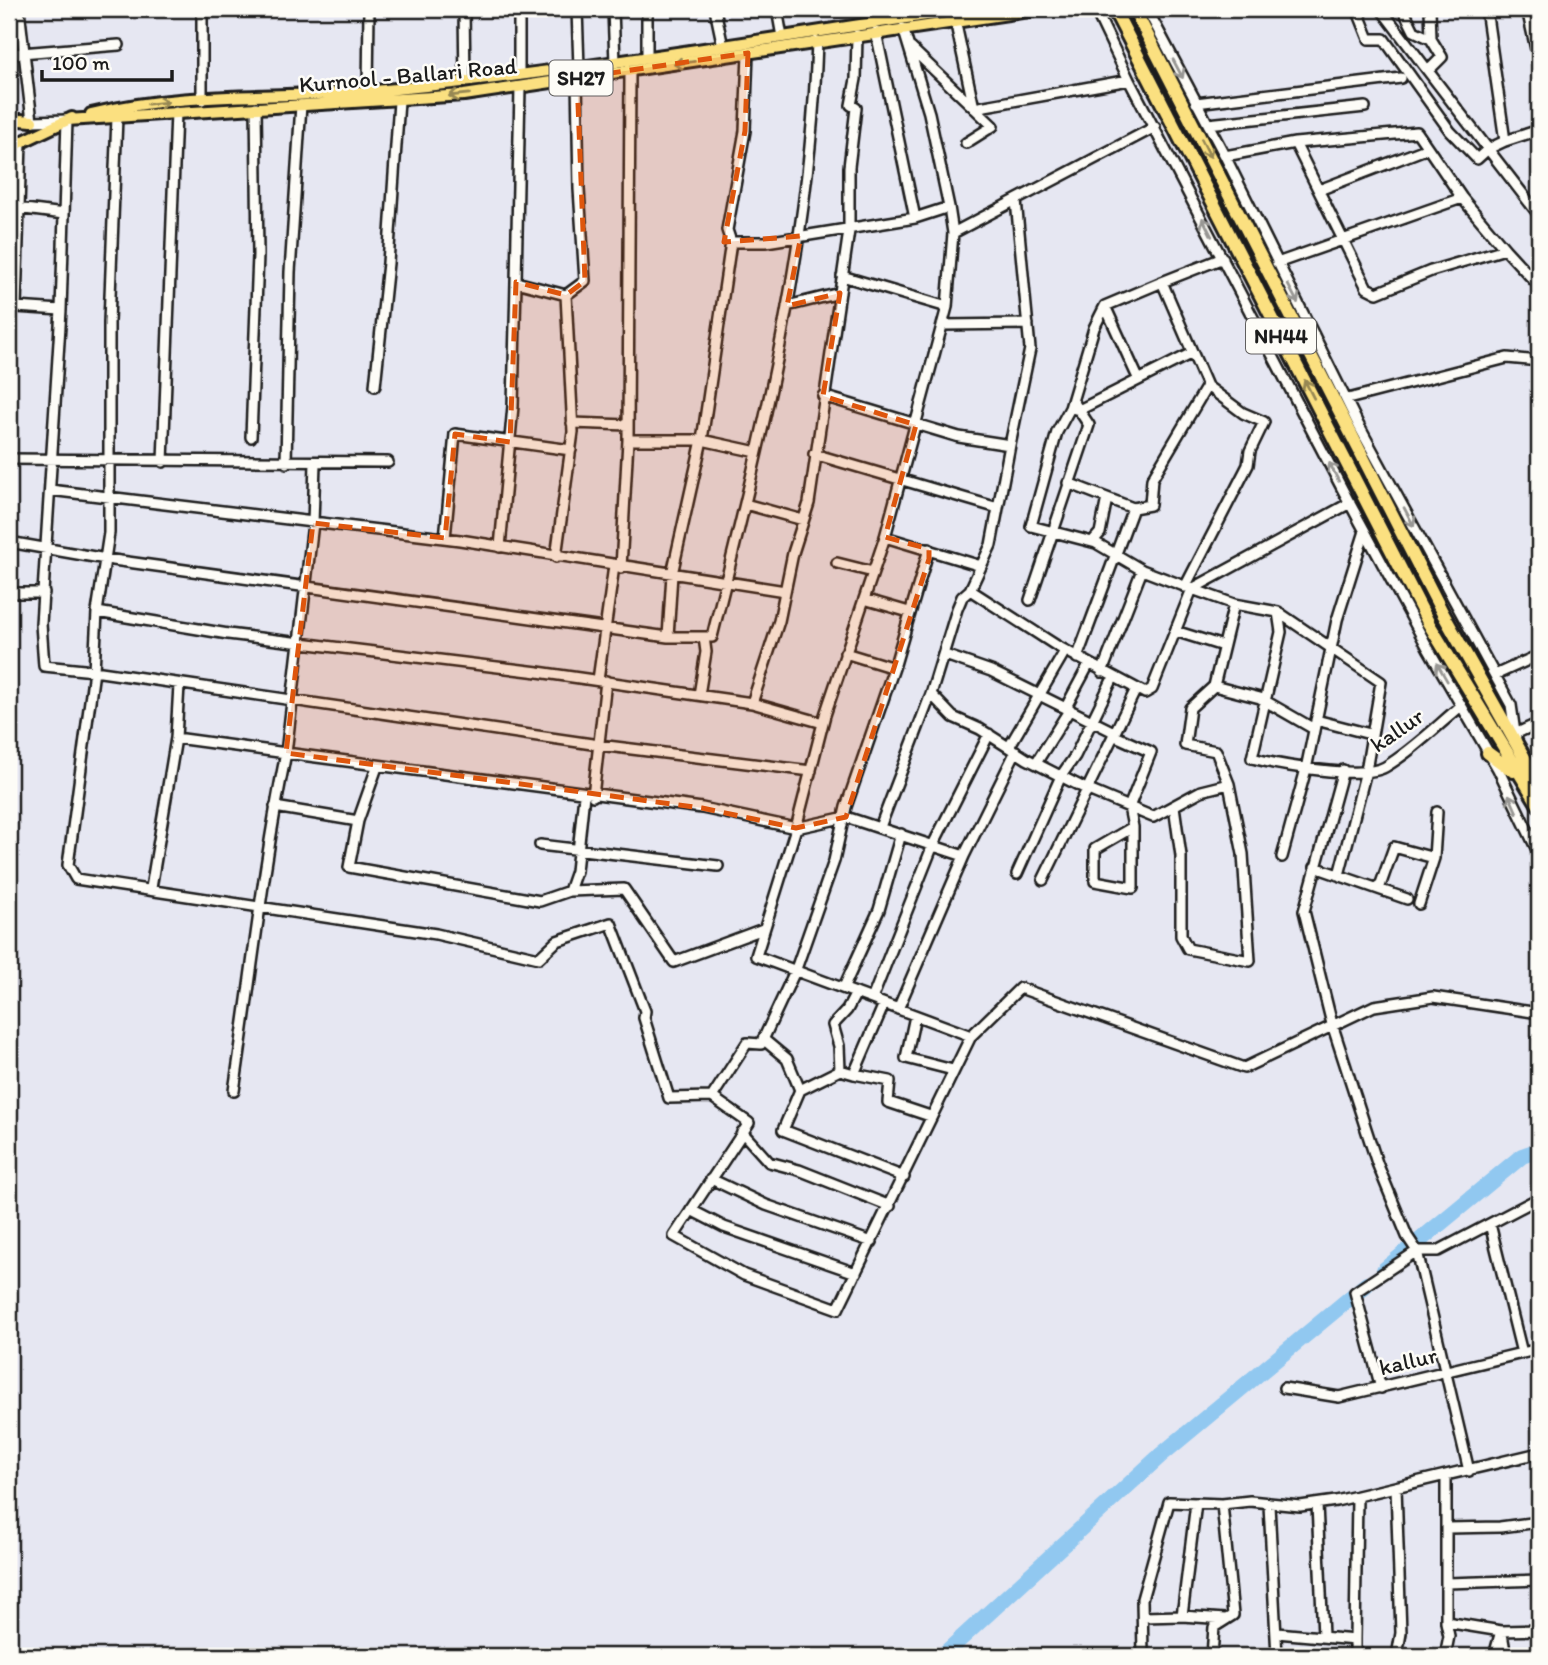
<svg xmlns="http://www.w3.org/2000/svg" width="1548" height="1665" font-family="Itim,sans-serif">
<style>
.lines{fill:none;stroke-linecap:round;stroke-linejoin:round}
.river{stroke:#91c8f0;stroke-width:16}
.minor-casing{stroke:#1c1c1c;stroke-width:14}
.major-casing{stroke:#1c1c1c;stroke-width:16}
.highway-casing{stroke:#1c1c1c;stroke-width:18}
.minor{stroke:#fdfcf7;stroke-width:9}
.major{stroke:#fbe080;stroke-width:10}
.highway{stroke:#fbe080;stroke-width:12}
.oneway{stroke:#978853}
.oneway2{stroke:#989794}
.marked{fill:#de560d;fill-opacity:0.2;stroke:#de560d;stroke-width:5;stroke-dasharray:14 9;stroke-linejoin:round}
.labels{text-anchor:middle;stroke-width:5;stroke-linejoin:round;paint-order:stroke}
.shield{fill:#fdfcf7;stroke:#605f5e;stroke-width:2}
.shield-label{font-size:21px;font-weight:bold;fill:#1c1c1c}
.street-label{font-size:23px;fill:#1c1c1c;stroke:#fdfcf7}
</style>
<rect width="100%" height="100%" fill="#e6e7f2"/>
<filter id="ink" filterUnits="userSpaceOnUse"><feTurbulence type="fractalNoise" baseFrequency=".0143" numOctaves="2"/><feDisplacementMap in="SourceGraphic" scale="14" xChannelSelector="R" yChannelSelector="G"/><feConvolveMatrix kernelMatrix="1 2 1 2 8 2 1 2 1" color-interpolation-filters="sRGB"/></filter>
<g filter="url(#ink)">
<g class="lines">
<path class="river" d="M1384 1270 1522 1156 1539 1150
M942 1656 1161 1455 1367 1284"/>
<g class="minor-casing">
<path id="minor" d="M19 9 32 121 67 120 61 310 41 624 44 666 94 671 97 612
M464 9 465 82
M519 9V75
M577 9 579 68
M613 9 615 63
M647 9V58
M715 9 723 47
M777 9 782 37
M1095 9 1129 80 1347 498 1428 648 1498 769 1539 854
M1147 9 1225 156 1359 426 1511 705 1516 740
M1337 9H1338
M1357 9 1369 39H1384L1450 131 1477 159 1488 149 1428 71
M1381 9 1428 71 1442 57 1431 39 1430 9
M1403 9 1414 31 1431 39
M1486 9 1505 141 1539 130
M1527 9 1539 63
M955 20 974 108 1129 80
M903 28 929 113 949 207 953 233 947 307 885 537 825 715 796 828 756 956 971 1036 1020 988 1244 1068 1374 1006 1433 997 1539 1013
M911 48 993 126 966 143
M9 54 119 45
M520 87 516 282 566 295 573 432 556 557
M368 92 369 9
M202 100V9
M1196 103 1401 78
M117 117 109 322V533L97 612 228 634 538 672 752 703 779 621 793 553 809 503 849 231V167L856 108 851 105 856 79 857 35
M1208 124 1365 107
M1505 141 1488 149 1539 215
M21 142 16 307 61 310
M1295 143 1417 132 1428 148 1319 190
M1428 148 1462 198 1505 249
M1225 156 1295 143 1367 288 1377 293 1431 271 1505 249 1539 286
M9 207 64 214
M915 218 949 207
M953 233 1155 127
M731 242H766L915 218 876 32
M1277 263 1462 198
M842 276 947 307
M566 295 585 281 579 189 577 78
M787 306 840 293
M1105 306 1138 378
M942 325 1028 324
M375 386 388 263 399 101
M823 396 959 437 1010 445 1030 349 1016 200
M1348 399 1507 358 1539 361
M1075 409 1079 410 1192 353
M572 423 628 425
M251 437 258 255 256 107
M628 440H702L757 452
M1010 445 991 545 970 590 962 597 957 609 931 694 953 717 980 729 1027 759 1086 789 1153 817 1201 791 1229 784 1243 854 1250 961 1188 949 1181 936V856L1174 806
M814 454 998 508
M9 459 388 462
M163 462 176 112
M286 463 290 272 301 105
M315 463 313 523 286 753 702 808 796 828 846 817 964 856
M1068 483 1107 498 1100 533 1092 542
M50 490 460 540 785 591
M745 504 803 520
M1133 508 1150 505 1152 479 1207 386
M885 537 981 566
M445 538 455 434 571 450
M9 542 106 559 668 637 672 574 702 440 731 242 727 230 745 131 748 53
M500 547 513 406 516 282
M929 549 894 668 846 807 834 861 796 969 761 1044 747 1043 712 1097 749 1123 674 1236 744 1275 838 1309 971 1036
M837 563 873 572
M621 568 628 440 630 72
M1185 587 1248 465 1250 451 1264 422 1243 413 1207 386 1162 282 1223 258
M970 590 1057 646 1145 693 1152 689 1192 589 1142 570
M9 593H44
M864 599 909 612
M1030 600 1089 425 1073 401
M1234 604 1278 612 1281 632 1252 758C1278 765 1362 780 1385 767 1412 751 1437 726 1461 706
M1278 612 1381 682 1366 771 1339 875
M1175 631 1223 646
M668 637H712C761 441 811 244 817 41
M845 653 894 668
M945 655 991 671 1114 732
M1077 658 1133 508 1107 498
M1102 672 1142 570 1096 543 1031 526 1057 432 1070 408 1094 328 1105 306 1162 282
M1495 675 1539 655
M598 680 614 566
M1214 686 1234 604 1192 589 1350 503
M699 695 706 652 704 637
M752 703 823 723
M1066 707 1089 664
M1316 720 1370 734
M1515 734 1539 723
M1113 735 1151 752 1129 807 1133 827 1095 849V881L1133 888V827
M176 738 286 753C263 865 251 979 234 1091
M1009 747 1065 651
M1036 763 1070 709
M377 767 358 821 349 867 540 901 569 891 624 889 674 962 763 929
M1343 770 1304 911 1332 1024 1377 1163 1407 1236 1417 1251 1469 1471
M1229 784 1216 751 1185 745 1190 708 1214 686 1260 698 1314 729
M593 796 606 681
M275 807 358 821
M880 827 931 694
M540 845 718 866
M1282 857 1306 769 1337 620 1365 531
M1315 867 1407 899
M1017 874 1061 776 1075 756 1113 678
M1043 880 1136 689
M151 888 176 738 179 685
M1379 889 1394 847 1434 858
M569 891 576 871 584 795
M1419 904 1434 858 1437 812
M844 987 879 910 901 834
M872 999 933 845 989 734
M898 1009 964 856 1016 751
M915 1016 906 1058 953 1070
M763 1039 787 1059 800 1090 783 1130 904 1177
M840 1070 854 1074 884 1004
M854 1074 890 1081 888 1102 930 1116
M800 1090 840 1070 839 1046 833 1025 847 1010 856 993
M712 1097 669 1098 644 1018 645 1011 611 923 557 941 539 958 436 934 76 879 68 865 94 671 599 745 811 771
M742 1132 769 1162 799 1170 890 1206
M711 1179 766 1205 872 1242
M691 1210 724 1227 856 1273
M1490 1224 1522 1353
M1284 1388 1339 1397 1539 1349
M1381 1388 1355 1292 1417 1251H1438L1539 1198
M1396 1487 1401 1633 1397 1656
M1222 1504 1250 1501 1300 1506 1336 1501 1539 1453
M1317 1504 1323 1636
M1269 1505 1277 1656
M1447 1528 1500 1527 1539 1522
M1447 1583 1539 1580
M1182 1616 1225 1619
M1143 1617 1182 1616 1196 1503
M1446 1622 1501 1631 1539 1630
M1277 1633 1355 1640 1357 1496
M1502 1634 1506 1656
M1143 1656 1142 1599 1169 1502 1222 1504 1233 1615 1214 1627 1212 1656
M1355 1656V1640
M1445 1656 1449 1636 1446 1622V1477
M1494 1656 1501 1631"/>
</g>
<g class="major-casing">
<path id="major" d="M91 114C189 89 296 100 396 89 587 70 776 37 966 9
M9 119 32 121
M67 120 464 95 1042 9
M9 148 72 118"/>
</g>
<g class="highway-casing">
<path id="highway" d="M1114 9 1429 624 1539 805
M1134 9 1442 612 1539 784
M1488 753 1513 771"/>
</g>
<use href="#minor" class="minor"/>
<use href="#major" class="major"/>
<use href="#highway" class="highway"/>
</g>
<defs><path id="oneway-shaft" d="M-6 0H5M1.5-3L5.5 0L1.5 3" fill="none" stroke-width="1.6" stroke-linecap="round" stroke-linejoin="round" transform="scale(1.75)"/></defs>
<g class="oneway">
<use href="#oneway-shaft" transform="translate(684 63) rotate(171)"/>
<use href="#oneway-shaft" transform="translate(459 95) rotate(174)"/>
<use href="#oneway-shaft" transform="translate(158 103) rotate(-6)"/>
<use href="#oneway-shaft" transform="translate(1206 148) rotate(63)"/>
<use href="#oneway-shaft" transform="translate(1309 389) rotate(-117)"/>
</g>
<g class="oneway2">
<use href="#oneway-shaft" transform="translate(1178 69) rotate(62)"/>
<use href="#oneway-shaft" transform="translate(1207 227) rotate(-117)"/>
<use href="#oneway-shaft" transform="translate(1293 294) rotate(62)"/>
<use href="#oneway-shaft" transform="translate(1334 472) rotate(-117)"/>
<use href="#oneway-shaft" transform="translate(1409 517) rotate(62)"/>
<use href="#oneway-shaft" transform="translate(1442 672) rotate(-120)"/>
<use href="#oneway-shaft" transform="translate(1513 804) rotate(-114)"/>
</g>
</g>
<path class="marked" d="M748 53 745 131 724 242 801 236 787 306 840 293 823 396 916 425 885 537 929 549V559L846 817 796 828 702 808 286 753 313 523 445 538 455 434 510 442 516 282 566 295 585 281 577 78Z"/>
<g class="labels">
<g class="shield">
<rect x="549.5" y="60.5" width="63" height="35" rx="5"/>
<rect x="1246" y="318.5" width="70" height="35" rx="5"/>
</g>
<g class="shield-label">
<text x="581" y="85">SH27</text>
<text x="1281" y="343">NH44</text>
</g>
<g class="street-label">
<text transform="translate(408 75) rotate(-5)" y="8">Kurnool - Ballari Road</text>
<text transform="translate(1397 730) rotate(-35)" y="8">kallur</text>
<text transform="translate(1408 1361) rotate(-13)" y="8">kallur</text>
</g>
</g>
<rect width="1548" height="1665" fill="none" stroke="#fdfcf7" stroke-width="35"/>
<rect x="18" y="18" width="1513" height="1630" fill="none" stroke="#1c1c1c" stroke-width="2.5" filter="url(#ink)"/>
<path d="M42 70v10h130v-10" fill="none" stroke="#1c1c1c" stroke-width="3.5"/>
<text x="52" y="70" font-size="21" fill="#1c1c1c" stroke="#fdfcf7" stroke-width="5" paint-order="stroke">100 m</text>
</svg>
